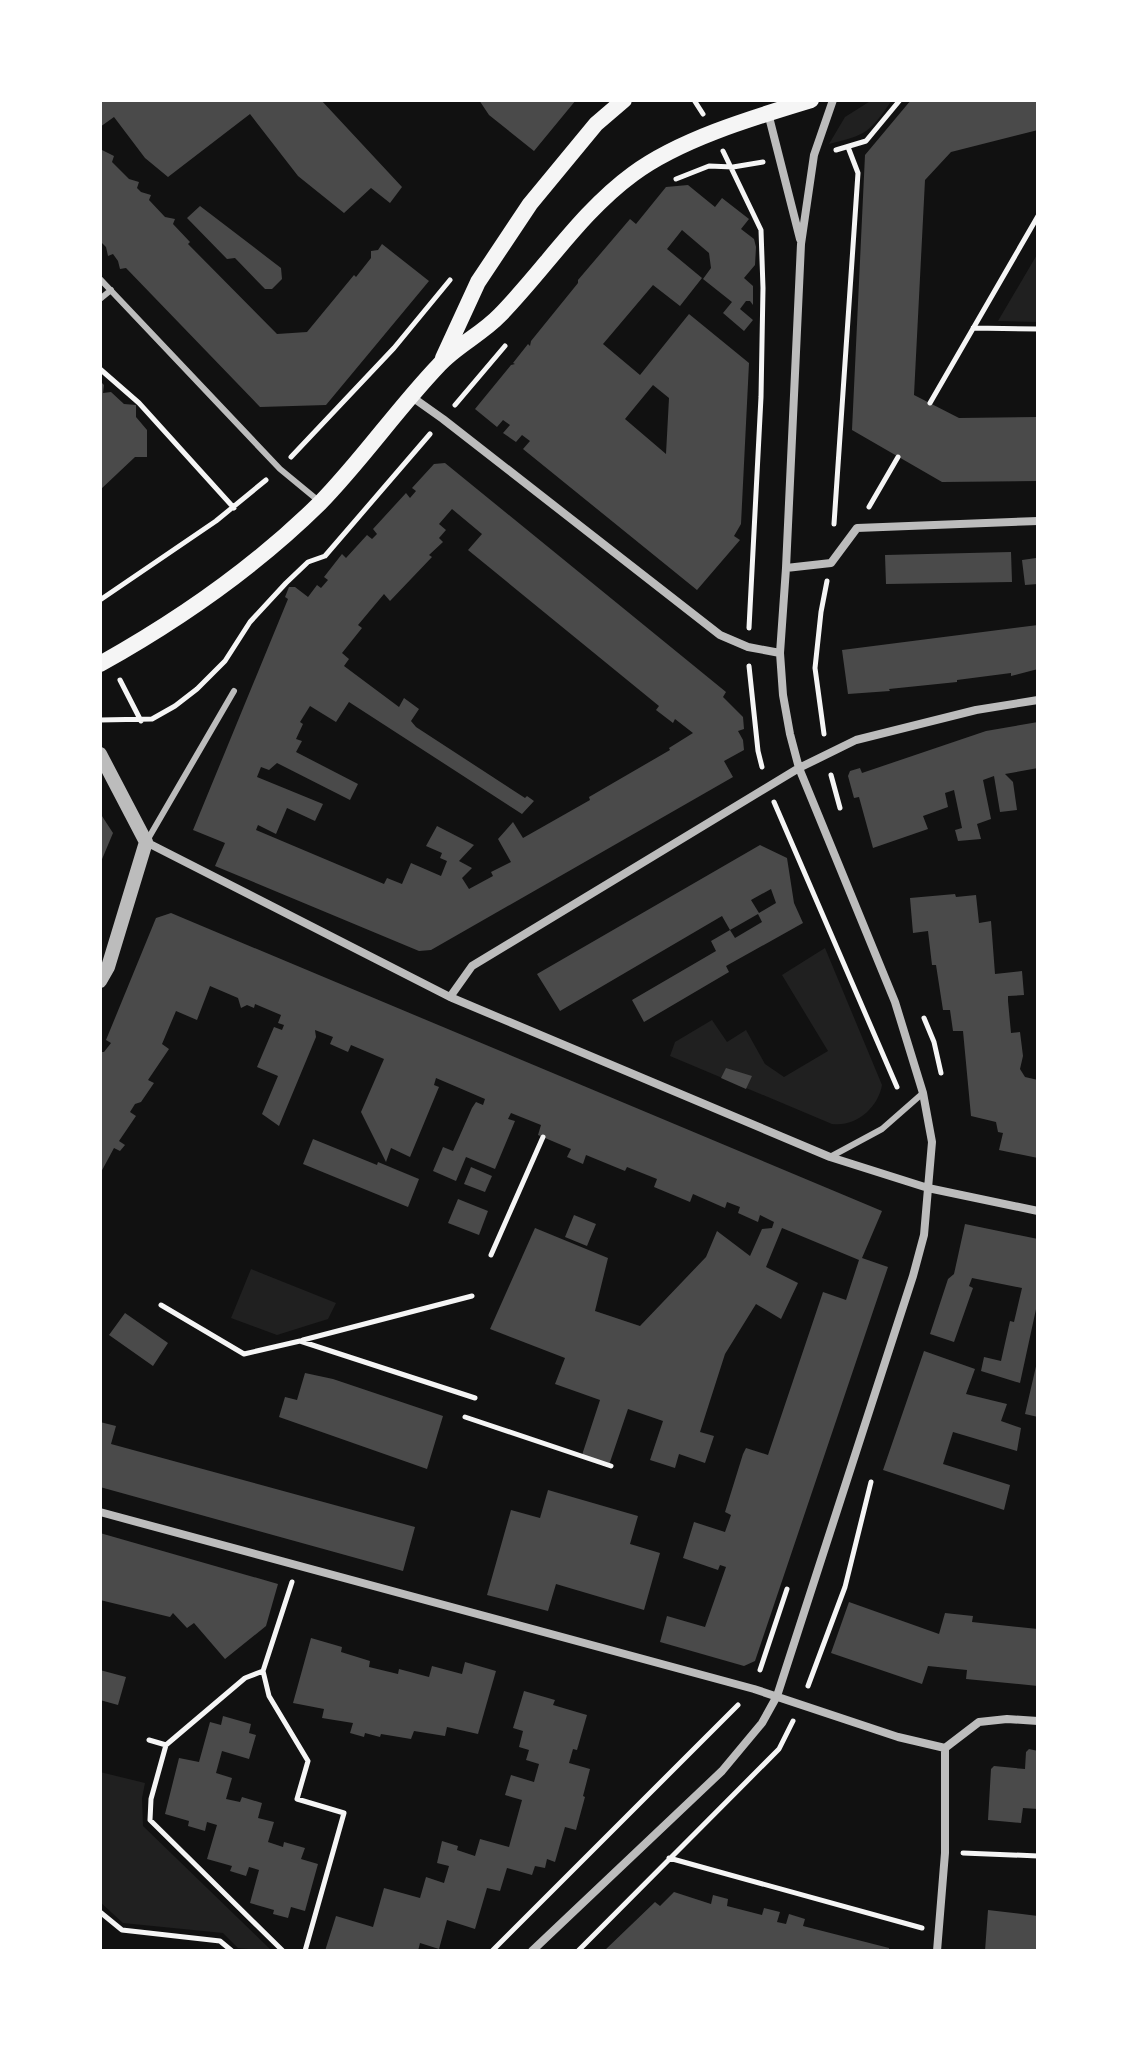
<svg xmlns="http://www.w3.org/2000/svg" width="1138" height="2051" font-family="'Fira Sans',sans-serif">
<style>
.green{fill:#202020}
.building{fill:#4a4a4a;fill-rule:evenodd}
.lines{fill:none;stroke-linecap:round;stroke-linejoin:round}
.path{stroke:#f5f5f5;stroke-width:5}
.service{stroke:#bcbcbc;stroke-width:6}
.minor{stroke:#bcbcbc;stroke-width:8}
.tertiary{stroke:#bcbcbc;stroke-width:14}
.secondary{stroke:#f5f5f5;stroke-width:16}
</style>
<rect width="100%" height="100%" fill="#111"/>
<path class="green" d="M872 100H892C870 132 867 135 829 144L845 117Z
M1038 253V322L998 321Z
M825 948 882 1085C878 1108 856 1127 832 1124L670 1056 675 1042 712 1020 727 1042 746 1030 765 1064 784 1077 828 1051 782 975Z
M251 1269 336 1303 328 1319 277 1335 231 1318Z
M100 1772 145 1783 142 1798 143 1826 272 1951 238 1948 223 1933 123 1923 100 1902Z"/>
<path class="building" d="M100 100H321L402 187 390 203 371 188 344 213 298 176 250 114 168 177 145 158 114 117 100 127Z
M479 100H576L534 151 489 115Z
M911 100H1038V130L951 152 925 180 914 395 959 418 1038 417V481L942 482 852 430 865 155Z
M100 149 114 156 112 162 129 179 139 182 137 188 141 192 151 195 149 200 165 217 175 219 173 224 190 242 188 244 277 334 307 332 354 275 356 277 371 258V251L378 250 382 244 429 281 326 405 260 407 126 268 120 269 118 261 113 254 108 256 106 247 100 241Z
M688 185 715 207 722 198 749 219 741 229 754 239 756 247 755 265 744 278 753 286V305L750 301H746L740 309 753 320 744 331 723 313 732 302 703 279 711 268 709 253 682 230 667 249 702 278 680 306 653 285 603 344 640 375 689 314 749 363 741 524 734 536 740 540 697 590 523 449 530 441 522 435 516 442 503 433 510 425 503 420 497 427 475 409 511 365 515 364 513 363 528 344 530 346 531 341 578 283V280L630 219 636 224 666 187ZM653 385 669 398 666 454 625 419Z
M200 206 281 268 282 279 272 289H265L235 258 227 259 187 218Z
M100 381 104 385 103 393 111 392 124 404 136 405V417L147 430V457H135L100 490Z
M445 463 726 692 723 697 743 717 744 729 738 731 743 740 744 750 724 761 733 777 431 950 419 951 215 866 225 843 193 830 288 599 285 597 289 587H295L308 597 317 585 321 588 328 580 324 577 342 554 346 558 367 535 372 539 377 534 373 529 406 493 410 498 416 491 412 488 434 464ZM452 509 482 534 468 550 659 706 656 710 673 723 675 719 693 733 669 748 670 750 589 797 590 800 523 838 513 822 498 839 511 862 491 872 493 876 469 889 462 878 472 868 459 861 474 845 437 826 426 846 442 853 440 858 447 861 441 876 411 863 402 884 387 878 384 884 256 830 258 825 276 834 287 808 315 821 323 804 257 777 261 767 269 770 277 763 350 800 358 784 296 752 302 741 296 739 303 724 300 722 310 706 336 722 349 702 522 814 534 801 527 796 525 798 416 727 411 721 419 709 404 698 399 707 344 666 349 659 342 653 362 628 358 625 384 594 390 601 432 557 429 555 443 542 439 538 446 530 439 524Z
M1011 552 1012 582 886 584 885 555Z
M1036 558 1038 584 1025 585 1022 560Z
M1038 625V669L1011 676V673L957 680V682L889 689 890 691 848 694 842 650Z
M1038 722V768L1005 774 1013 782 1017 810 1000 812 994 776 983 780 991 819 977 824 981 839 958 841 955 830 962 828 954 790 945 793 948 807 923 816 928 829 873 848 859 797 854 798 848 776 850 771 860 768 862 773 986 731Z
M100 813 113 833 100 864Z
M760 845 787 858 794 903 803 923 726 966 729 972 644 1022 632 1000 716 951 711 941 730 930 735 938 762 922 758 914 730 930 722 916 560 1011 537 974ZM771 889 776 903 759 913 751 900Z
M955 894 956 897 976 895 979 923 991 921 995 974 1022 971 1024 995 1008 996V1001L1011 1033 1020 1032 1023 1056 1020 1069 1025 1077 1038 1080V1158L999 1150 1003 1133 998 1132 996 1122 971 1116 963 1031H953L950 1010H943L936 965H932L928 931 913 933 910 898Z
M171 913 882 1211 862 1258 888 1267 755 1661 744 1666 660 1642 667 1616 705 1627 726 1567 720 1565 718 1570 683 1558 694 1522 725 1532 731 1515 725 1512 743 1454 746 1448 768 1455 823 1292 846 1300 859 1260 782 1228 766 1267 798 1283 781 1319 756 1304 725 1354 700 1432 714 1436 705 1463 679 1454 675 1468 650 1460 663 1421 628 1409 609 1465 582 1455 600 1400 555 1384 565 1358 490 1329 535 1228 608 1258 595 1311 640 1326 706 1257 717 1231 750 1256 762 1229 772 1228 774 1222 760 1215 758 1222 738 1213 740 1207 727 1202 725 1208 693 1194 690 1202 654 1187 657 1179 627 1167 625 1171 586 1155 583 1164 567 1157 571 1149 538 1135 541 1125 511 1113 508 1119 515 1121 495 1169 466 1157 456 1181 433 1171 443 1147 453 1151 472 1108 476 1102 483 1105 485 1099 436 1078 434 1085 439 1087 410 1157 391 1148 386 1162 361 1112 384 1059 351 1045 348 1052 330 1044 333 1037 315 1030 316 1037 279 1126 262 1114 278 1076 257 1067 274 1027 282 1030 284 1025 278 1023 281 1015 255 1004 254 1008 247 1005 241 1008 238 998 210 986 197 1020 176 1011 162 1044 169 1049 148 1080 154 1083 141 1102 135 1104 130 1112 136 1116 119 1141 125 1145 120 1151 114 1148 100 1174V1052H104L111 1043 106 1040 156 918Z
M726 1068 752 1076 746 1089 721 1078Z
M313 1139 377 1165 378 1162 419 1179 408 1207 303 1164Z
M471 1167 492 1176 485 1192 464 1184Z
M458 1199 488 1211 479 1235 448 1223Z
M574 1215 596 1224 587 1246 565 1237Z
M965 1224 1038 1239V1300L1020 1383 981 1371 984 1357 1001 1361 1010 1321 1014 1322 1022 1288 972 1278 969 1286 973 1288 954 1342 930 1334 948 1279 954 1274Z
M125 1313 168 1343 153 1366 109 1335Z
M924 1351 975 1369 966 1394 1007 1404 1001 1421 1021 1428 1017 1451 953 1432 943 1464 1010 1485 1004 1510 883 1470Z
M1037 1362H1038V1417L1025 1414Z
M305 1373 333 1379 443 1416 427 1469 279 1417 285 1397 297 1400Z
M100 1422 116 1426 111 1444 415 1527 403 1571 100 1487Z
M548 1490 638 1516 630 1544 660 1553 644 1610 556 1584 548 1611 487 1595 511 1510 540 1518Z
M100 1533 278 1584 266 1626 225 1659 194 1623 187 1628 173 1613 170 1617 100 1600Z
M849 1602 939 1634 945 1613 973 1616 972 1622 1038 1629V1686L966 1679 967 1670 928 1666 922 1684 831 1653Z
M311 1638 342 1647 341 1652 370 1661 369 1667 398 1674 399 1669 429 1677 432 1666 462 1674 465 1662 496 1671 478 1734 447 1727 445 1736 414 1731 411 1739 381 1734 380 1737 365 1733 364 1737 350 1733 353 1723 322 1718 324 1709 293 1703Z
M100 1670 126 1677 118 1705 100 1700Z
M524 1691 555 1700 553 1705 587 1715 577 1750 573 1749 569 1763 590 1769 583 1796 585 1797 576 1830 565 1827 555 1862 547 1859 545 1868 535 1866 532 1875 507 1868 500 1891 487 1888 475 1929 447 1920 439 1949 420 1943 418 1951H325L336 1916 373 1927 384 1888 420 1898 426 1877 444 1883 449 1866 437 1863 442 1841 458 1846 457 1850 475 1856 480 1839 509 1847 522 1800 505 1795 511 1775 534 1782 539 1764 526 1760 529 1750 519 1747 523 1731 513 1728Z
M223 1716 251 1724 249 1733 256 1735 249 1759 222 1751 216 1773 232 1778 226 1799 240 1802 242 1797 262 1803 258 1818 274 1822 268 1842 283 1847 284 1842 305 1848 301 1859 318 1864 305 1911 291 1907 288 1918 273 1914 274 1910 250 1903 259 1870 249 1867 246 1876 230 1871 232 1866 207 1859 217 1825 207 1822 205 1831 188 1826 189 1821 165 1814 179 1758 199 1762 210 1722 221 1725Z
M1029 1749 1038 1751V1809L1023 1808 1021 1823 988 1820 991 1769 994 1766 1025 1769 1026 1752Z
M674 1892 711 1904 713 1895 728 1899 727 1906 762 1915 764 1908 780 1912 777 1922 786 1924 789 1914 805 1919 803 1926 889 1948V1951H604L655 1902 660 1906Z
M988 1910 1038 1916V1951H985Z"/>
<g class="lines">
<path class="path" d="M694 100 703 114
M836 150 866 141 900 100
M723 151 761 230 763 288 761 397 749 628
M676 179 709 166 733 167 763 162
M973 328 1038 329
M100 369 139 403 234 508
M930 403 1038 216
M455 405 505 346
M291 457 394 348 450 280
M869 507 898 457
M834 524 858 173 848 147
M100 600 216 521 266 480
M749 666 758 751 762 767
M120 680 141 721
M100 720 152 719 175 706 197 689 225 661 250 622 286 583 308 562 325 556 430 434
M824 734 815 668 821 612 827 581
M831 775 840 808
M774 802 897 1087
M924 1018 934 1042 941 1073
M491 1255 543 1137
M161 1305 244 1354 300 1341 475 1398
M303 1340 472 1296
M465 1417 611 1466
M760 1670 787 1589
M263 1671 269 1696 308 1761 297 1799 344 1813 305 1951
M808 1686 845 1587 871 1482
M149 1740 166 1745
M963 1853 1038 1856
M669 1858 922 1928
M100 1912 122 1930 220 1941 232 1951
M283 1951 150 1820 151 1799 166 1745 245 1678 263 1671 292 1582
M492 1951 738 1705
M578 1951 779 1749 793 1721"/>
<path class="service" d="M100 279 280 469 320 502
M100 299 111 290
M148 839 234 691
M830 1157 882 1129 923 1093"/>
<path class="minor" d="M768 113 800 239
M412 397 443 419 720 635 748 647 780 653
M786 568 831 563 857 528 1038 521
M146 842 450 997 830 1157 928 1188 1038 1211
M450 997 472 966 799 768 856 740 976 710 1038 700
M100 1512 754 1689 898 1737 945 1748
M945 1748 979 1722 1007 1719 1038 1721
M532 1951 722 1771 762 1723 777 1696 913 1276 924 1235 932 1142 923 1093 895 1002 799 768 790 734 783 695 780 653 786 568 801 244 814 155 833 100
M937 1951 945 1853V1748"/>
<path class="tertiary" d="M100 754 146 842 108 967 100 981"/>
<path class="secondary" d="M443 358 478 282 530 204 596 124 624 100
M100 664C179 620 255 567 320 503 362 460 397 409 439 365 456 346 482 334 500 315 545 269 581 212 633 174 680 139 755 117 811 100"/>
</g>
<rect width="1138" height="2051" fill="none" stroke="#ffffff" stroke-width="204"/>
</svg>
